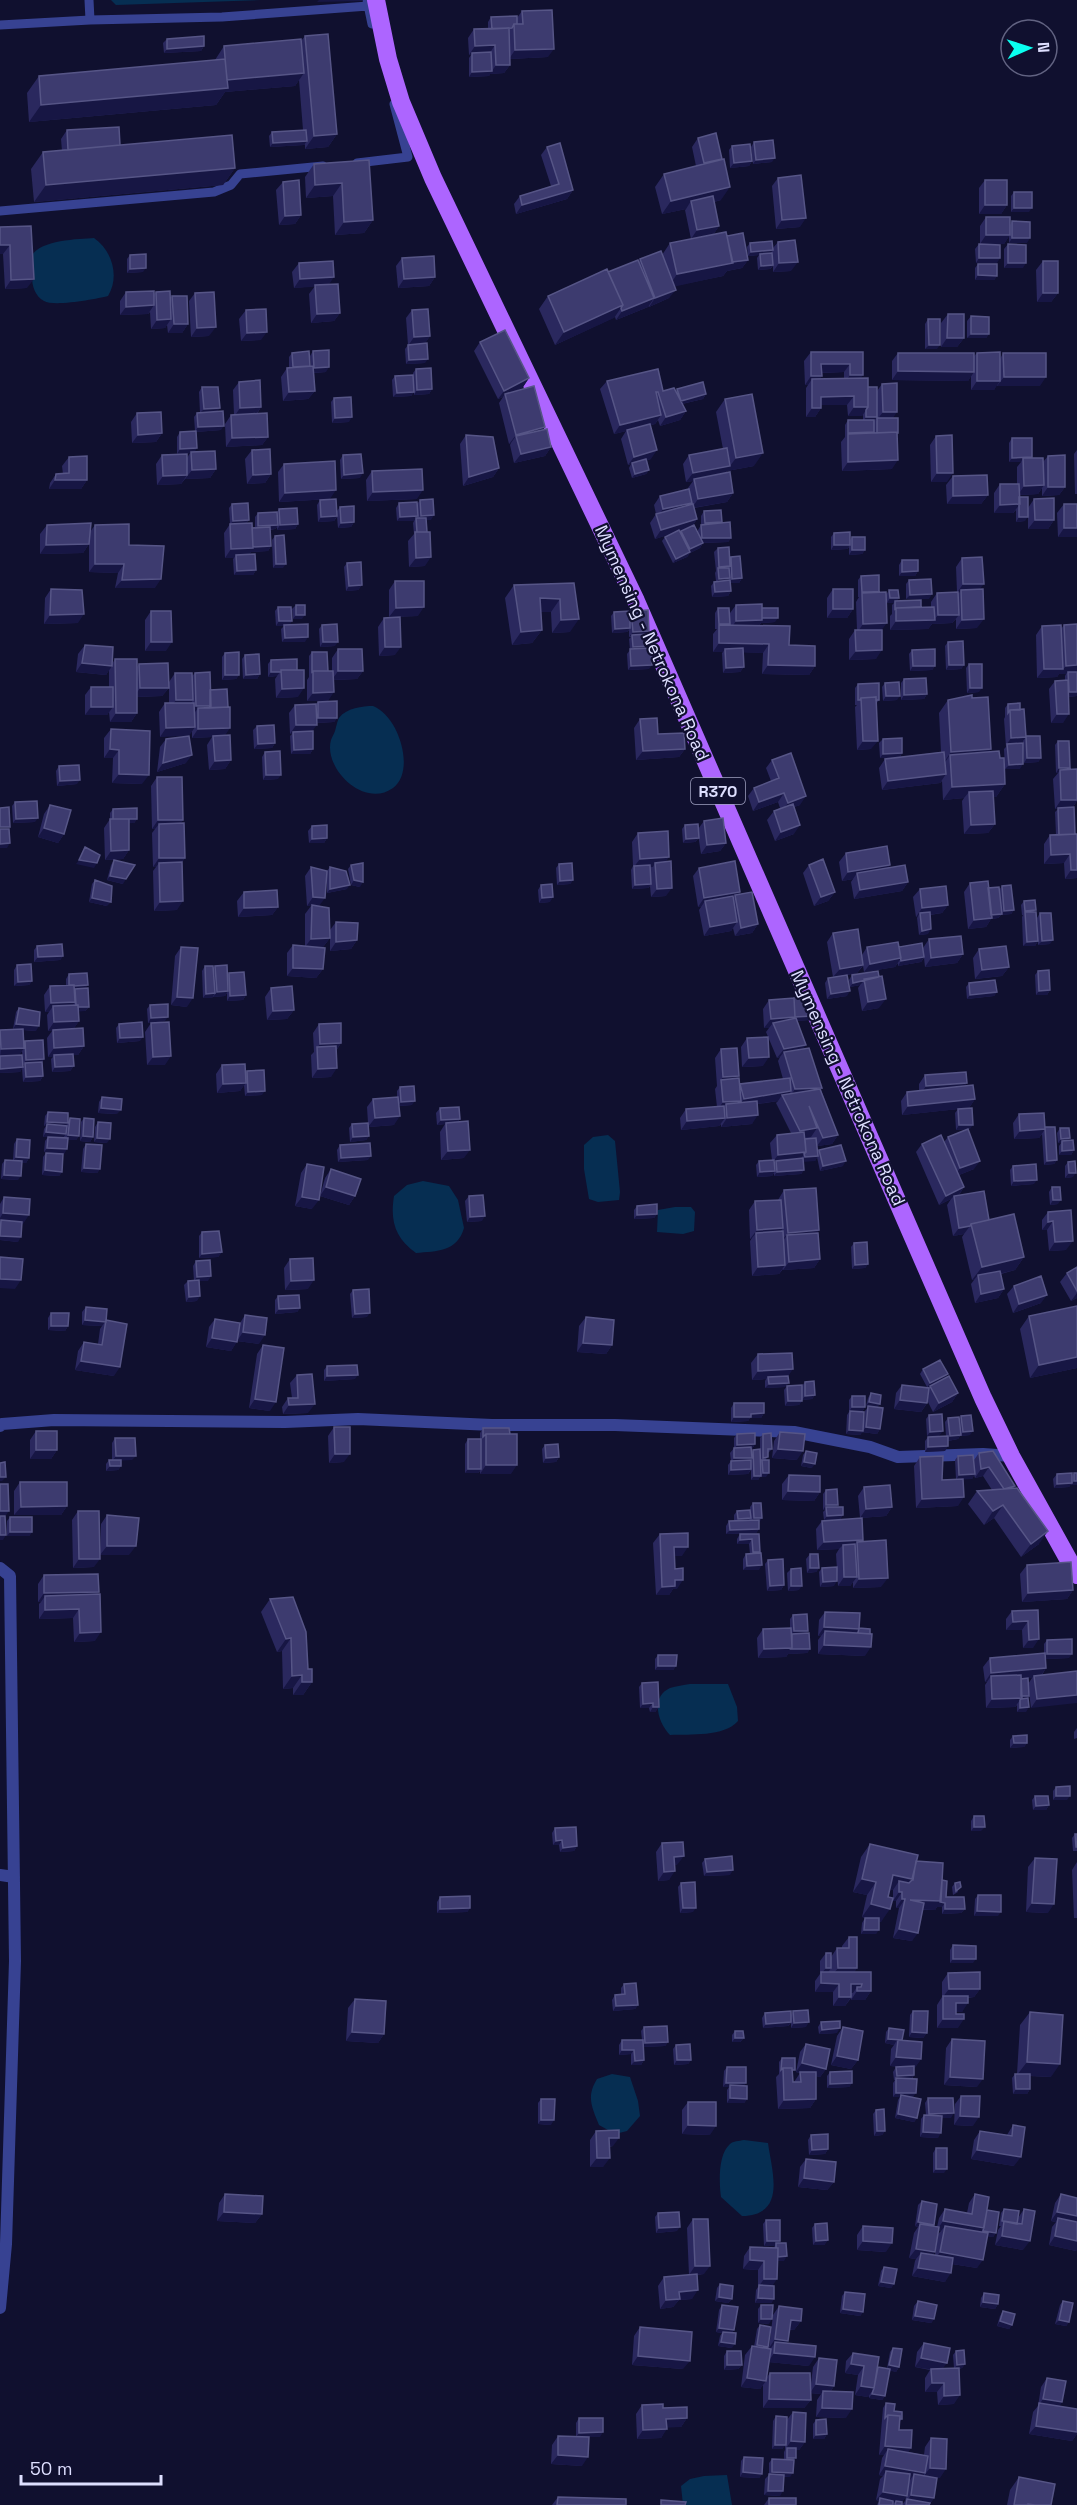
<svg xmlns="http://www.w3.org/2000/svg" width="1077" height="2505" font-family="'Space Grotesk',sans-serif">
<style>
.water{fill:#062e52}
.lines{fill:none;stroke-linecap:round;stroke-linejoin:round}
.lane{stroke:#374292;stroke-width:9}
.street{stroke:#374292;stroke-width:12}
.primary{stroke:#ad65ff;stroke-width:18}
.wall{fill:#2a285e;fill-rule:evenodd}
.shaded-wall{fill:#171644}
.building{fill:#3d3b6f;stroke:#565586;stroke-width:1.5}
.labels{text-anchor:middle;stroke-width:4.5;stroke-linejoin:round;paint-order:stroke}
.shield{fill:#10102f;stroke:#a0a1c1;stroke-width:1.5}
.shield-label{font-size:16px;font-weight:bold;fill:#dedfff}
.street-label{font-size:18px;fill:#dedfff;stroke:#10102f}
</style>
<rect width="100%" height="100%" fill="#10102f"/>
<path class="water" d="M111 0H260L116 5Z
M94 238C112 250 120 277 108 296 96 299 54 307 44 301 35 296 32 286 32 277 31 271 30 264 31 258 36 240 79 239 94 238Z
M373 706C399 716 416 771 393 788 364 809 323 768 331 740 332 737 334 734 335 731 336 728 337 722 339 718 346 708 363 706 373 706Z
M608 1135 615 1141 620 1192 619 1200 598 1202 589 1199 584 1169V1145L593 1137Z
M423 1181 449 1186 458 1200 464 1228C457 1252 437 1251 416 1253 395 1238 390 1221 394 1196L407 1185Z
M675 1207H691L695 1212 694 1231 683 1234 657 1232 658 1210Z
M690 1684H728L737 1707 738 1721C724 1737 690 1734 670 1735 658 1723 650 1697 670 1688 676 1686 684 1685 690 1684Z
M612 2074 630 2077 638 2101 640 2116 627 2131 615 2134 599 2125C592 2107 586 2097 597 2079Z
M744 2140 768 2143C772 2172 787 2215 742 2216L721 2197C719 2183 718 2154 730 2144 733 2141 739 2141 744 2140Z
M727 2475 732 2505H683L681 2486 690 2479 704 2476Z"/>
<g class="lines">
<path class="lane" d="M89 0 90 20 222 17 368 6
M367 0 372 24
M0 25 90 20
M357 163 408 157 394 104
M0 211 214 192 231 185 240 174 323 166"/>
<path class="street" d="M0 1426 2 1424 54 1420 285 1422 358 1419 492 1425H615L794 1432 870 1447 898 1457 983 1454 1011 1456
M0 1568 10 1576 15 1961 6 2244 0 2308
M0 1875 14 1877"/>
<path class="primary" d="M376 0 388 59 401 102 433 178 636 601 983 1398 1011 1456 1077 1575"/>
</g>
<path class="wall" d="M522 11 548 57 510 59V65L504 73 490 74 489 76 469 77V58L471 55H469L468 38 474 29H488V22L491 17 517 18Z
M305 36 337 134 328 147 305 149V144L304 145 270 147 269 136 272 132 303 130 299 80 295 86 225 92 216 105 29 122 27 93 39 76 215 60 224 46 301 41Z
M167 39 204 46 201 51 164 53 163 43Z
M67 130 120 145 235 168 223 185 34 202 31 169 43 152 62 151 61 139Z
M698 138 721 160V200L714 202 719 226 713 235 727 236 748 260 742 268 727 271 723 276 674 286 669 298 649 307V306L648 307 616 320 615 317 555 345 539 309 548 296 608 272 639 261 640 259 662 255 670 243 691 239 685 210 686 209 662 214 655 187 664 174 696 166 692 147Z
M754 142 772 162 753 164 751 147Z
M732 146 752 161 749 166 730 168 729 150Z
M547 147 573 190 567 199 516 214 514 204 520 196 551 186 541 155Z
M369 160 373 220 364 233 335 235 333 196 306 198 305 177 314 164Z
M778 178 800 227 776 229 772 186Z
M985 180 1007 205 1001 214H979V188Z
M283 182 301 215 295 224 279 225 276 190Z
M1014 192 1029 212H1011V196Z
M986 217 1010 225 1012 221 1027 243H1009V236L1004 244H980V226Z
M31 226 27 288 5 289 3 254H0V227Z
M778 242 791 271 773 272V266L770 269 758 270 757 258 759 255 748 256 747 247 750 243 773 248Z
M979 244 997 263H976L975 249Z
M1008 244 1023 268H1004V249Z
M130 255 143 272 127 273V259Z
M402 258 435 277 429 286 398 288 396 266Z
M1043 261 1058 293 1051 302H1037L1036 270Z
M299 263 329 284 340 313 334 321 311 323 309 294 315 286 294 288 292 272Z
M978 264 997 276 994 280H975V268Z
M126 292 154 294 156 292 170 299 172 296 188 324 182 333H168L167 325 165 328 151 329 150 312 148 314 120 315V301Z
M195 293 209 336 191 337 189 301Z
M246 310 261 340 241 341 239 319Z
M412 310 430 336 425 343V363L406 364 405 349 408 345 406 318Z
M948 314 964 338 957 347H941V323Z
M971 316 989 334 986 338H967V321Z
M928 319 937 349H925V324Z
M480 342 529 378 523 387 513 392 545 427 543 430 551 447 545 456 514 463 510 445 511 443 509 444 499 403 503 397 498 399 474 351Z
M313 351 326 372 314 373 315 391 308 399 283 401 281 377 287 368H289V357L292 353 311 367 310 356Z
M811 352H863L861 378 868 387 877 391 882 384 898 433 897 435 892 469 842 471 841 442 845 437V425L848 420H863V414L862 416H848L847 405H821V408L815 417H806V388L808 385H805L804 361ZM844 372V378L820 379 822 373Z
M898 353 974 356 977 353 1000 359 1003 353 1040 386H997V384L994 390H971V376L968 381 892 380V361Z
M416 369 432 389 429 394 414 395V392L411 396 393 397 392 380 395 376 413 378V373Z
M607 381 663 391H676L677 389 706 394 703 399 682 404 686 411 680 420 660 426 658 420 655 424 651 425V459L647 460 649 470 646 474 632 478 629 468 631 464 628 465 621 439 626 431 614 434 600 389Z
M239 382 261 407 257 414 268 437 262 445 226 447 225 424 231 415H234L233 390Z
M202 387 217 412 221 430 196 432 194 452 216 469 210 478 185 479 181 484 157 485 156 464 162 455 187 458 190 453 177 454V437L180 432 195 431 194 417 197 413H200L199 392Z
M334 398 349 422 332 423 331 402Z
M725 399 754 466 727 471 726 473 733 493 727 502 694 508 697 519 693 525 698 534V530L701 525V516L704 511 722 522V523L731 538 728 542 703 543 700 548 690 553 687 557 673 563 662 541 665 537 670 534 655 539 650 523 656 514 654 505 660 496 688 490V488L693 481 686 482 683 464 689 455 723 449 716 412Z
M137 413 162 433 156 442 132 443 131 422Z
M466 435 499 468 493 477 463 486 460 444Z
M936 436 947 482H931L930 445Z
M1012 438 1031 458 1043 462 1048 456 1065 487 1059 495 1042 496V488L1038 494 1019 495 1025 521 1016 522V510L1013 513H994V493L1000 484H1017V467L1021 462H1009V443Z
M252 450 271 474 265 483 247 484 245 459Z
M1077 450V494H1075L1074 454Z
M343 455 360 478 341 479 340 460Z
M69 457 87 480 81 489H49L50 483 56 474H63L62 466Z
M284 464 330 499 279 502 278 472Z
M372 471 417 499 367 501 366 480Z
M953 476 988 495 981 504H947L946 485Z
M1034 499 1054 520 1048 529H1028V508Z
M320 500 337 511 340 507 354 522 351 527 338 528 337 517 334 521 318 522 317 505Z
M420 500 431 520H426L425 566 409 567 408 541 414 534 413 523 414 521H397L396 508 399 503 417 504Z
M232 504 249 520 246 523 252 528H255V517L258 513 277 512 279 509 298 524 295 529 277 530V527L275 529 270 530 271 546 268 551 251 552 249 554 256 570 253 575H234L233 559 234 558H225L224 533 230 524 229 508Z
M1064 504H1077V537H1058L1057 513Z
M47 525 90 532 95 525 129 545 155 588H115L118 573 89 572V544L83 553 40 554V534Z
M834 533 850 540 852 537 865 550 862 554 849 555V547L847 549 831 550V537Z
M275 536 283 568H273L272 540Z
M718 548 730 559 731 557 742 578 739 583H731V591L728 596 712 597 711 586 714 582 716 581 715 573 716 571 714 552Z
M962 558 980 589 977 628 956 629V619L952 623 932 624 928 629 890 630V616L892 614V605L894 603H887L886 595 889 590 899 598 897 601 921 607H931V602L937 593 957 592 956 567Z
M902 560 918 571 915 576H899V565Z
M347 563 362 585 358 590 346 591 344 567Z
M861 576 879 592 882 630 876 659 849 660V639L855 630H857L856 602 859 597H858V580Z
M909 580 929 599H906V584Z
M395 581 418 616 389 617V590Z
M574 583 570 632 552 633 551 612H541L542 630 532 643 512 645 505 598 514 585Z
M51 589 78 623 44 624 45 598Z
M833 589 853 609 847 618H827V598Z
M296 605 302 619H293L292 609Z
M736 605 762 609 775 622 761 623 759 626 789 645 815 666 809 675 762 674 763 653 743 652 744 667 740 672 723 673 722 653 723 652H713V634L717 629H715V613L718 608 730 613Z
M278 607 289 625 305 642H282L281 629 284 626H276L275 611Z
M151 611 166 651H145V620Z
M631 611 649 631 647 634 649 669 628 670 627 654 630 650 629 639 631 637H629V630L627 632 612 633 611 616 614 612 630 613Z
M384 618 395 655 379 656 378 627Z
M1077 624V696L1068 697 1063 723H1051L1049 689 1055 681 1065 680V676L1066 674H1059L1057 677 1037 678 1036 635 1042 626 1061 629 1064 625Z
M322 625 335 646 320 647 319 629Z
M948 642 964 665 961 669 946 670 945 646Z
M85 645 112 664 115 659 137 667 139 664 169 688 162 696 137 697V713L131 722H110L109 712 107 715H85V695L91 687H109V670L106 675 76 672 78 654Z
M338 649 363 671 357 679 334 680 328 701H307V680L309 677V656L312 652 328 671H332V658Z
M912 650 935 666 932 670 910 671 909 654Z
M225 653 239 675 236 679 222 680V657Z
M245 655 260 674 257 679H243L242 659Z
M271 660 297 670 298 697 276 698 275 679 277 676 268 677V664Z
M969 664 979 692 967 693 966 668Z
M175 673 192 676 195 673 210 690 225 735 231 760 225 769 209 770 207 745 212 737 192 738V732L160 737 159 712 165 703H169V682Z
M904 679 927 694 924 699 901 700V683Z
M885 683 897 700 883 701 882 687Z
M858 684 879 700 876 704 871 749 857 750 855 707 857 705H855V688Z
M972 698 990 752 1000 758 1005 784 996 797H993L995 824 988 833 964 834 962 801 964 798 943 800 942 781 940 783 882 790 879 768 885 759 891 758H880L879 743 883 739 902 753 900 757 941 752 939 713 948 700Z
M318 702 337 718 334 722 317 723 312 731 313 749 310 754H291L290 736 292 734H290L289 713 295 705 316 704Z
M1008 704 1020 710 1026 737 1041 758 1038 762 1024 763 1023 741 1021 743 1020 769H1005L1004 749 1006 747 1004 719 1005 717V708Z
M640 719 658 734 685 749 679 757 636 760 634 728Z
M257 726 275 743 272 748 254 749 253 730Z
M111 729 142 784 112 783 113 758H104V738Z
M166 739 186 763 157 772 160 747Z
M1058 741 1070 768 1069 770 1077 769V801L1073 807 1075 834 1077 878 1065 879 1064 863 1044 864V844L1050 835H1056L1055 812 1058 809H1055L1053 779 1058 773H1056L1055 745Z
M265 752 278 779 263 780 262 757Z
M772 760 800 805 794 807V834L775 841 767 820 774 811 780 808 778 802 753 811 748 796 754 788 771 781 766 768Z
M59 766 77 784 57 786 56 771Z
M157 777 183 820 180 823 185 858 182 862 177 910 154 911 153 871 156 867H153L152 833 155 829H152L151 786Z
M15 802 35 822 13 823 12 806Z
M50 805 64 834 58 843 38 837 44 814Z
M113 809 137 819 134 823H129V850L123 859 105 860 104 828 110 819V813Z
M704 821 726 843 720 851 701 854 698 834 699 838 695 842 683 843 682 829 685 825 698 829Z
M312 826 327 838 324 843H309L308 831Z
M638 833 666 862V896L651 897 650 886 648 888 632 889 631 870 633 866 632 842Z
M846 853 890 865 888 868 908 882 902 891 854 899 851 882 853 879 842 881 839 862Z
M114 860 123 884 107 880 111 865Z
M559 864 573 880 570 884 557 885 556 868Z
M351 865 360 887 351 885 348 869Z
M809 865 835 892 828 901 814 906 803 873Z
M311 867 327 871 330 867 347 889 327 893V872L319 906 330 938 323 947V969L316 978 287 976V953L293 945 305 946V914L311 906H307L305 876Z
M699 868 740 892 739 895 758 924 752 933 735 936 733 928 731 931 704 936 699 910 701 907H698L693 876Z
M95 880 107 906 89 902 92 884Z
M970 883 988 888 999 890 1002 886 1014 910 1011 914 1001 915 998 918 991 919 986 927 968 929 964 892Z
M541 885 550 902 539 903 538 890Z
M920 889 948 905 942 913 930 915 928 934 919 935 917 918 918 916 916 917 913 897Z
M244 892 278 907 272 915 238 917 237 901Z
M1024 901 1035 912 1038 941 1035 946H1023L1022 917 1023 915H1022L1021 905Z
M1040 913 1050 944 1038 945 1037 918Z
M336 922 357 940 351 949 330 951V930Z
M833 933 862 955 867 947H899L923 948 929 939 963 954 957 963 925 967 924 958 921 962 898 966V963L895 967 864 972 863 966 857 973 847 975V996L827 999 825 983 828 978 833 977 827 942Z
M37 946 63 956 60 960 34 962V950Z
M181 947 187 1007 171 1005 175 956Z
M979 949 1009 967 1002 976 975 979 973 958Z
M17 965 32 981 29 985 14 986V970Z
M205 966 213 968 215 966 227 976 229 973 246 995 243 1000 227 1001V993L225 996 213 997V996L212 998H203L202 971Z
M878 971 879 1008 862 1011 858 988 860 985 850 987 849 980 852 975Z
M1038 971 1050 990 1047 995H1036L1035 975Z
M69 974 85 988 89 1007 85 1011H79V1021L74 1028 84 1046 78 1055H73L74 1066 70 1071 52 1072 51 1059 53 1057H48L47 1038 52 1031H48L47 1015 49 1012H45L44 995 50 986 66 985V979Z
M969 983 997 992 994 996 967 999 966 987Z
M271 988 294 1010 287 1019 267 1020 265 997Z
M769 1000 809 1020 797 1021 803 1049 822 1088 821 1090 838 1135 832 1144 817 1146V1153L819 1150 843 1166 820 1171 817 1157 815 1161H804V1170L801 1174 774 1176V1173L772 1176 757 1177 756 1165 759 1161 772 1160 770 1143 777 1135 791 1133 776 1103 778 1101 758 1104 752 1124 721 1127V1124L719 1126 681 1130 680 1118 686 1109 717 1107 715 1089 717 1086 715 1058 721 1049 738 1078 739 1086 740 1084 783 1079 778 1061 780 1057 777 1058 766 1032 769 1028H764L763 1009Z
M150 1005 165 1021 148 1023 147 1009Z
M19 1008 36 1031 23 1030 24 1043 25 1041 44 1059 42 1062 43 1076 40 1081 23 1082 22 1068 20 1072 0 1073V1030L13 1029 16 1012ZM22 1051 23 1065H24L23 1067 19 1055Z
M151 1023 165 1065H147L145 1032Z
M119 1024 140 1041 117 1043 116 1028Z
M319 1024 341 1043 336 1051 331 1077 312 1078 311 1055 314 1052 313 1033Z
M747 1038 763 1066 742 1067 741 1047Z
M222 1065 245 1073 247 1071 262 1095 245 1096 244 1085 240 1091 217 1093 216 1074Z
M925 1075 965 1086 975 1099 969 1108 970 1129H968L974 1169 959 1175 964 1187 959 1195 989 1220 1024 1257 1015 1270 1001 1274 1004 1289 998 1298 975 1303 971 1284 974 1280H972L962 1237 964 1234 953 1236 947 1205 951 1199 939 1205 916 1152 922 1144 944 1142 948 1137 968 1129 956 1130 955 1113 958 1109 902 1115 901 1101 907 1092 919 1091V1084Z
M400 1087 412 1105 399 1106 394 1125 369 1127V1136L366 1140 350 1142 349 1128 352 1124 368 1123 367 1107 373 1099 397 1097V1091Z
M102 1097 117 1114 98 1113 99 1102Z
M440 1108 460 1119 458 1122 464 1158 441 1160 440 1132 445 1124 437 1125 436 1113Z
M48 1112 68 1121 70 1118 79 1136 76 1140H68L64 1154 44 1152 45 1141 48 1137H43L44 1129 46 1126H44L45 1116Z
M1019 1114 1045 1127 1057 1160 1054 1164 1044 1165 1042 1134 1039 1138 1014 1139 1013 1123Z
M84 1118 93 1137 90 1142 80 1141 81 1122Z
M98 1122 107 1143 94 1142 95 1127Z
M1060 1128 1074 1150 1071 1155H1059V1146L1061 1143H1058L1057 1133Z
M17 1139 29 1158 26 1163 22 1162 18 1180 1 1179 2 1164 5 1160H13L14 1144Z
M86 1144 100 1169 97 1173 81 1172 83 1149Z
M340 1145 368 1160 338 1162 337 1150Z
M46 1153 62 1172 59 1176 42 1175 43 1157Z
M1068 1162 1073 1177 1065 1178V1166Z
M307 1164 312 1209 295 1206 301 1173Z
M1013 1166 1034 1184 1011 1186 1010 1170Z
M331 1169 355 1196 349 1205 320 1196 325 1178Z
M1052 1187 1058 1204 1050 1205 1049 1192Z
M784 1190 819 1230 817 1233 820 1259 814 1268 783 1270V1269L779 1274 752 1276 750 1241 752 1238 750 1239 749 1210 755 1201 778 1200Z
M469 1196 482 1221 467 1222 465 1201Z
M4 1197 22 1224 18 1242 0 1240V1204Z
M637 1206 657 1214 654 1218 634 1219V1210Z
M1071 1210 1066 1250 1049 1251 1047 1230H1042V1220L1048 1212Z
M202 1232 222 1252 218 1257 199 1258V1236Z
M854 1243 868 1264 865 1268 852 1269 851 1247Z
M290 1259 308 1289 285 1290 284 1268Z
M196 1261 208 1281H199L197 1301 186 1302 184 1285 188 1281H194L193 1266Z
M1077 1267V1298L1071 1301 1060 1282 1067 1273Z
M1014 1286 1041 1303 1013 1313 1007 1294Z
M353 1290 367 1317 352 1318 350 1294Z
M278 1296 300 1308 297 1312 275 1314V1300Z
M86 1307 106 1320 114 1376 75 1370 78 1351 84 1342 98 1344 100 1329 102 1326 82 1325V1312Z
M51 1313 68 1326 65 1331 48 1330V1318Z
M245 1315 259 1344 237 1341 231 1351 206 1347 209 1327 215 1319 240 1323Z
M1029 1316 1077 1368 1030 1378 1020 1329Z
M586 1317 612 1345 606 1354 577 1352 579 1326Z
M263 1345 270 1411 249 1408 257 1354Z
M758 1354 788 1377 785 1387 765 1388V1381L766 1379 752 1380 751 1363Z
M327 1366 355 1379 324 1381V1370Z
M923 1369 948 1374 945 1378 928 1388H929L930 1386 958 1393 952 1402 933 1412 928 1402 921 1412 894 1409 896 1393 902 1385 927 1387 920 1374Z
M297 1375 308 1413 283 1414 282 1407 288 1398H292L290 1383Z
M805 1382 815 1395 812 1399 802 1400 799 1405 785 1406 784 1390 787 1386H802Z
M871 1393 877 1408 880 1429 877 1434 862 1432 863 1431 860 1435 846 1434 847 1415 849 1412V1400L852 1396 865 1407 862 1412 863 1429 865 1411 868 1407 866 1406 868 1398Z
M734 1403 764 1413 761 1418H750L748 1421 731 1422V1408Z
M929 1415 939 1436H927L926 1419Z
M961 1416 970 1435 960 1436 958 1439 948 1441 945 1451 925 1452V1441L928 1437 946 1436 945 1422 948 1418 959 1419Z
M334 1427 344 1462 329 1463 328 1436Z
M483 1428 511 1474H480V1471L478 1473H465V1444L468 1439H480V1433Z
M36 1431 57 1450 51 1459H30V1440Z
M780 1432 797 1460 772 1458 774 1441Z
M737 1434 755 1444 752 1449V1452L753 1450 760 1449V1438L763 1434 772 1449 768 1453 766 1460V1477H760L758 1480H751V1470L748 1474 728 1475V1465L731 1461 730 1453 734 1448V1438Z
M115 1438 132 1460H121V1466L118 1470 106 1471V1464L109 1460H112V1443Z
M545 1445 559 1457 556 1462 543 1463 542 1449Z
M806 1451 812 1468 801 1466 803 1455Z
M979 1453 1015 1486 1014 1488 1039 1544 1021 1557 994 1518 984 1525 968 1504 977 1491 992 1490 983 1476 975 1478 974 1475 972 1479H963L958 1506 916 1508 914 1466 920 1457 942 1480 956 1479 955 1460 958 1456 974 1460Z
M1074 1473 1077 1485H1071V1484L1069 1487 1054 1488 1053 1479 1057 1474 1072 1476Z
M789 1475 820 1492 814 1501 782 1500V1484Z
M20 1482 67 1506 61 1515H14V1491Z
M864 1487 892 1507 886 1516 860 1518 858 1496Z
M826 1490 836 1507 843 1515 840 1519 824 1520 823 1512 825 1510H823V1494Z
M753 1503 762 1518 759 1522V1529L756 1533 726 1534V1526L729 1521H734V1515L737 1511 750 1510V1507Z
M78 1511 94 1567 73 1568 72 1520Z
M107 1515 129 1555H100L101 1524Z
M10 1517 32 1532 29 1536H7V1521Z
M822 1521 863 1540 861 1542 881 1587 853 1588V1582L850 1586H838L836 1554 839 1549 817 1550 816 1529Z
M660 1534 682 1556H674L677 1589H673L669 1595H656L653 1543Z
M740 1534H759V1570H743V1559L746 1554H750L749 1544H737V1539Z
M810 1554 819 1568 816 1572 807 1573 806 1559Z
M768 1560 784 1585 781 1590 767 1591 765 1564Z
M1027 1565 1073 1590 1067 1599 1022 1602 1020 1574Z
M822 1568 834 1586 820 1587 819 1572Z
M791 1569 799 1590 788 1591 787 1573Z
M44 1575 99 1592 97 1594 95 1641 74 1642 73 1618 39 1619V1604L41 1602H38V1584Z
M270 1599 308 1669 312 1682 303 1695H293V1688L283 1689 282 1651 277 1652 261 1612Z
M1038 1610 1033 1648H1023L1022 1630H1006V1619L1012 1611Z
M825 1612 859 1628 865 1656 818 1654V1640L821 1636H818L819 1620Z
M793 1615 806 1633 810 1649 807 1653 788 1654 786 1657 758 1658 757 1638 763 1629 790 1628V1619Z
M1047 1640 1069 1658 1045 1659 1046 1668 1042 1675 1077 1671 1031 1708 1029 1692 1026 1712H1017V1705L1015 1707 986 1708 985 1685 987 1682H985L983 1667 990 1658 1044 1653V1644ZM1026 1678H1032L1028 1684Z
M658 1655 676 1666 673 1670H655V1659Z
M642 1683 659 1707 655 1712H650L649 1708H640L639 1687Z
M1077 1728V1738L1074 1739V1732Z
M1013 1736 1027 1743 1024 1747 1010 1748V1740Z
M1056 1787 1067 1800H1053V1791Z
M1035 1796 1049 1805 1046 1810H1033L1032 1800Z
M974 1816 981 1831H971V1821Z
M555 1828 577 1846 574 1851 560 1852 559 1845H553L552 1833Z
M1075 1834H1077V1851H1073L1072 1838Z
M662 1843 677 1865H674L669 1880 658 1881 656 1852Z
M870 1844 916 1861 942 1880 946 1897 965 1909 961 1913 942 1914V1907H937L935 1910H923L912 1941 893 1938 899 1908H896V1901H893V1890L890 1889 881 1922 879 1921 876 1934H861L862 1923 865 1918 862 1917 867 1895 853 1892 861 1857Z
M1035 1858 1048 1913 1026 1912 1028 1867Z
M705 1859 730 1875 704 1876 702 1863Z
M1077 1862V1918H1074L1072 1870Z
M681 1883 693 1912 680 1913 678 1887Z
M955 1883 958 1892 953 1895 952 1887Z
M978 1895 998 1916H974L975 1899Z
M440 1897 470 1908 467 1912 437 1913V1902Z
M849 1937 857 1968 854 1972 871 1991 865 2000H851V1998L845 2006H833V1992H815V1981L820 1974V1961L826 1953 831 1957 837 1948H842V1946Z
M953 1945 973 1963H950V1950Z
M948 1973 980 1989 974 1997 968 1998 962 2012H956L958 2028H937V2005L942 1997V1982Z
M624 1984 638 2005 635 2009 613 2011 612 2000 615 1995 621 1994V1988Z
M355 1999 384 2034 378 2043 346 2041 348 2008Z
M793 2011 806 2027 791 2028V2023L788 2026 763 2028 762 2018 765 2013 791 2015Z
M913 2011 927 2033 923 2038 909 2037 910 2015Z
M1030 2012 1051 2077 1030 2076V2089L1027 2094H1013L1012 2078 1015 2074H1017L1020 2025Z
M821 2022 837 2033 819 2034 818 2027Z
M644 2027 668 2042 665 2046 643 2047 644 2060 641 2065H631V2054L619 2055V2045L622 2040H642L641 2031Z
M843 2027 858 2060 851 2069 831 2065 837 2036Z
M889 2028 921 2059 914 2068V2075L912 2079 913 2097 917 2118 914 2122 895 2118 898 2100 900 2097H893V2083L895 2080H894L893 2072 896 2067H904L890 2066 891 2049 894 2045 885 2043 886 2032Z
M735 2031 744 2038 740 2042H732V2035Z
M952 2039 977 2087 944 2085 946 2048Z
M806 2044 826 2069 820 2077 816 2076V2099L810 2108 778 2109 776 2077 779 2074V2062L782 2058 792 2074 793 2082H794L800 2073 796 2072 800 2052Z
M676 2045 691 2060 688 2064 674 2065 673 2049Z
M727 2067 744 2086 747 2099 744 2103H727V2090L729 2087H723L724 2071Z
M830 2072 852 2083 849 2087 827 2088V2076Z
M961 2096 973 2126 954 2125 955 2104Z
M928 2098 951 2118H942L938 2138 920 2137 921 2119 924 2115H926L925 2103Z
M541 2099 551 2125 538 2124V2103Z
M688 2102 710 2135 682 2134V2110Z
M876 2110 885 2131 882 2135 874 2136 873 2114Z
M1013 2125 1014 2166 971 2159 974 2140 980 2131 1007 2135Z
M596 2131 613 2146 609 2147 603 2167H590V2140Z
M811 2135 828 2149 825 2154 809 2155 808 2140Z
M936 2148 944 2173H933V2153Z
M806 2159 834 2182 827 2190 798 2187 800 2167Z
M225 2194 262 2214 255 2223 217 2221 219 2203Z
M975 2194 987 2210 996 2233 993 2237 987 2236 977 2268 952 2264 945 2282 912 2276 915 2261 916 2259 909 2258 914 2233 918 2227 915 2226 918 2205 922 2201 932 2226 937 2227 939 2218 945 2209 967 2213 969 2203ZM938 2230 941 2231 938 2234 935 2255H933Z
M1061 2194 1076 2251 1049 2245 1052 2227 1056 2222 1051 2221 1055 2203Z
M1004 2209 1018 2218 1024 2209 1023 2250 995 2245 998 2230 1001 2226H999L1001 2213Z
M658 2213 677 2231 656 2233 655 2217Z
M693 2219 704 2274 697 2275 692 2299 679 2300 673 2307 660 2309 658 2286 664 2277 689 2275 687 2228Z
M766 2220 780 2241 779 2243 784 2261H777L772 2286 774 2299 771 2303H755L756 2290 758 2287V2270L743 2269 744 2256 750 2247 773 2248 775 2246H764L763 2224Z
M815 2224 828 2240 824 2245H813L812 2228Z
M863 2226 886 2252 857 2250V2235Z
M884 2267 894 2284 891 2288 878 2286 881 2271Z
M720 2284 732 2299 728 2303 715 2301 717 2288Z
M845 2292 863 2312 860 2316 840 2313 842 2296Z
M984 2293 998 2304 995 2309 980 2307 981 2298Z
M918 2301 934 2319 931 2323 912 2320 914 2306Z
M1063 2301 1069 2322 1066 2326 1055 2324 1060 2305Z
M722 2305 734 2330 732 2333V2348L718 2346 720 2336 722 2333 716 2332 719 2310Z
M761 2305 769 2324 758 2323V2309Z
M779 2306 801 2321 794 2330H789L786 2343 809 2366 769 2362 767 2377 770 2373 810 2391 813 2367 819 2358 834 2386 831 2391 846 2418 816 2417 817 2400 821 2394 810 2393 811 2400 804 2408H763V2385L760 2389 741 2387 745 2355 752 2346 754 2347 757 2329 760 2325 768 2347 767 2348H771H769L773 2315Z
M1003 2311 1012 2325 1009 2329 997 2326 1000 2316Z
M640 2327 683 2369 632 2365 634 2336Z
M924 2343 943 2369 954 2368 953 2355 956 2351 965 2364 962 2368 959 2369 954 2404 938 2405 937 2392H925V2378L930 2370 915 2367 917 2352Z
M893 2348 899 2367 896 2372 890 2370 885 2396 882 2400 869 2398V2395L868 2397 855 2395 858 2375 845 2373 846 2361 853 2353 878 2367 887 2368 890 2352Z
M727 2351 742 2365 738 2369 724 2370V2356Z
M1047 2378 1062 2402 1059 2406 1077 2409V2434L1072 2441 1029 2434 1033 2412 1038 2406 1041 2387Z
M886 2403 902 2419 900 2421 899 2430 911 2448 908 2452 924 2455 925 2447 931 2438 940 2478H935L934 2498 929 2505H902L905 2501 906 2496 902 2502V2505H893L894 2503H893V2505H877L879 2501 876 2500 880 2479 883 2476 879 2475 882 2458 884 2455H879L883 2408Z
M642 2405 663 2408 687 2418 681 2427H667L661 2438 637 2439 636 2414Z
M793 2412 805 2442 799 2450H796L790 2477H784L780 2496 764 2495 765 2479 769 2475V2463L772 2459H784V2452L785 2450V2445L782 2449H772L773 2421 776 2416 786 2421Z
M579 2418 600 2437H579L582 2466 551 2464 552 2445 558 2436 576 2437V2423Z
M816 2420 827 2434 824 2439H813V2424Z
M744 2457 762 2474 759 2478 740 2477 741 2461Z
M1019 2477 1051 2505H1007L1010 2490Z
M558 2497 626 2505H552Z
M769 2498 796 2505H764Z"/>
<path class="shaded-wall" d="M319 0H363L362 1 317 2Z
M495 45 489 54 469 55 475 46Z
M204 46 201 51 164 53 167 49Z
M554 49 548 57 509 59 515 50Z
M496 65H510L504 73 490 74Z
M492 71 489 76 469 77 472 72Z
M304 73 295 86 225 92 216 105 29 122 41 105 227 80Z
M337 134 328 147 305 149 314 136Z
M307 141 304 145 270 147 273 143Z
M775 158 772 162 753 164 756 160Z
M752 161 749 166 730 168 734 163Z
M235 168 223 185 34 202 46 185Z
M342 183 333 196 306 198 315 185Z
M730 187 721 200 692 207 691 201 686 209 662 214 671 201Z
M573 190 567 199 516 214 522 205Z
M985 205H1007L1001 214H979Z
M1014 208H1032L1029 212H1011Z
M301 215 295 224 279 225 285 216Z
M806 218 800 227 776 229 782 220Z
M373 220 364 233 335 235 344 222Z
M719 226 713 235 691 239 697 230Z
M986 235H1010L1004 244H980Z
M1012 238H1030L1027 243H1009Z
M0 245H10L3 254H0Z
M773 250 770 254H760L759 255 748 256 751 252Z
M979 258H1000L997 263H976Z
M748 260 742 268 727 271 723 276 668 288 677 274Z
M798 262 791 271 773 272 779 263Z
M1008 263H1026L1023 268H1004Z
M773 265 770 269 758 270 761 266Z
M146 268 143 272 127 273 130 269Z
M978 275 997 276 994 280H975Z
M334 277 328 286 294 288 300 279Z
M435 277 429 286 398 288 404 279Z
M34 279 27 288 5 289 11 280Z
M676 290 669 298 649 307 655 298Z
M1043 293H1058L1051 302H1037Z
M654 298 648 307 616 320 622 311Z
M154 305 148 314 120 315 126 307Z
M623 305 614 318 555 345 564 332Z
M340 313 334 321 311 323 317 314Z
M171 319 165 328 151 329 157 320Z
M174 324H188L182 333H168Z
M216 327 209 336 191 337 197 328Z
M267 332 261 340 241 341 247 333Z
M971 334H989L986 338H967Z
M430 336 424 345 408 346 414 337Z
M947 338H964L957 347H941Z
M929 345H940L937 349H925Z
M428 359 425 363 406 364 409 360Z
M821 364H850L844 372 815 373Z
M329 367 326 372 311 373 314 368Z
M898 371 974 372 968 381 892 380Z
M850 375H863L857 384H844Z
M811 376H822L816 385 812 379 808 385H805Z
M1004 377H1046L1040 386H997Z
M529 378 523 387 505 396V394L503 397 498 399 504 391Z
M977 381H1000L994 390H971Z
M432 389 429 394 414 395 417 390Z
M315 391 308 399 283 401 289 392Z
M414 392 411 396 393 397 397 393Z
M706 394 703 399 677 405 680 401Z
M854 396 847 405H815L821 397Z
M261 407 255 416 234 417 240 408Z
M854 407H868L862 416H848Z
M220 408 216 413H200L204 409Z
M812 408H821L815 417H806Z
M686 411 680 420 660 426 666 417Z
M883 412H897L891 421H876Z
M661 415 655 424 614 434 620 425Z
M352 417 349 422 332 423 335 418Z
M866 417H877L874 421 863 422Z
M224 426 221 430 195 432 198 427Z
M545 427 539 436H516L511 443 509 444 516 435Z
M162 433 156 442 132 443 138 435Z
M268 437 262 445 226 447 232 438Z
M551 447 545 456 514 463 521 454Z
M197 448 194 453 177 454 180 449Z
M657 450 651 459 628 465 634 457Z
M763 453 754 466 727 471 724 475 694 479 693 481 686 482 693 473 730 466 736 458Z
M1032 457 1029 462 1023 458 1021 462H1009L1012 458Z
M898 460 892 469 842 471 848 462Z
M499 468 493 477 463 486 469 477Z
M216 469 210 478 185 479 192 470Z
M649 470 646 474 632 478 635 474Z
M363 473 360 478 341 479 344 475Z
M937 473H953L947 482H931Z
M271 474 265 483 247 484 253 475Z
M187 475 181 484 157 485 163 476Z
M55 480H87L81 489H49Z
M1044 485 1038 494 1018 495 1024 486Z
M1048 487H1065L1059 495 1042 496Z
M336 490 330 499 279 502 285 493Z
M423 490 417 499 367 501 373 492Z
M733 493 727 502 692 508 698 499Z
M988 495 981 504H947L953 496Z
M692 503 686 512 657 518 663 509Z
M1020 504 1013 513H994L1000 505Z
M434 515 431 520H418L421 516Z
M337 516 334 521 318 522 321 517Z
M418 516 414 521H397L400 517Z
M1019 517H1028L1025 521 1016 522Z
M697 519 691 528 655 539 661 530Z
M249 520 245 524 230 525 233 521Z
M1035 520H1054L1048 529H1028Z
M354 522 351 527 338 528 341 523Z
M298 524 295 529 277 530 280 525Z
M278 525 275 529 255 530 258 526Z
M1064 528H1077V537H1058Z
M702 538H731L728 542 699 543Z
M703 543 700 548 690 553 687 557 673 563 676 559 687 554 690 549Z
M89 544 83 553 40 554 46 545Z
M834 545H850L847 549 831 550Z
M271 546 268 551 251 552 247 557 236 555 234 558H225L231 549Z
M852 550H865L862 554 849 555Z
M431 557 425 566 409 567 416 558Z
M95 564H124L118 573 89 572Z
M276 564H286L283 568H273Z
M256 570 253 575H234L237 571Z
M918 571 915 576H899L902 572Z
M730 578 727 583 716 584 719 579Z
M742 578 739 583H729L732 579Z
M161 579 155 588H115L122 580Z
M963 584H984L977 592 961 590 959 593H957Z
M362 585 358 590 346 591 349 586Z
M731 591 728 596 712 597 715 592Z
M932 594 929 599H906L910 595Z
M540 598 560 599 551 612H531Z
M890 598H899L896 603 895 601 894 603H887Z
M424 607 418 616 389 617 396 608Z
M833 609H853L847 618H827Z
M84 614 78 623 44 624 50 615Z
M296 615H305L302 619H293Z
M938 615H959L952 623 932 624 928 629 890 630 896 621 934 620Z
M762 618H778L775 622 761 623 756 629 730 630 736 621Z
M579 619 570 632 552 633 561 620Z
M984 619 977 628 956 629 962 620Z
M279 621H292L289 626H276Z
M887 623 880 632 857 633 863 624Z
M630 628 627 632 612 633 615 629Z
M542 630 532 643 512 645 521 632Z
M649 631 646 636 632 635 629 637 633 632Z
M308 637 305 642H282L285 638Z
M151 642H172L166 651H145Z
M323 642H338L335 646 320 647Z
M719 643 769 644 763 653 725 652V649L723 652H713Z
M650 646 646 650 630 651 633 647Z
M385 647H401L395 655 379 656Z
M882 650 876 659 849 660 856 651Z
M82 663 112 666 106 675 76 672Z
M652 665 649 669 628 670 631 666Z
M768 665 815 666 809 675 762 674Z
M949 665H964L961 669 946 670Z
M1077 665V674L1068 672 1066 674H1059L1066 666Z
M913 666H935L932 670 910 671Z
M744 667 740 672 723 673 726 668Z
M1044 669H1063L1057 677 1037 678Z
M338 671H363L357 679 332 680Z
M271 672H280L277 676 268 677Z
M260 674 257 679H243L246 675Z
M225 675H239L236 679 222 680Z
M140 688H169L162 696 134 697Z
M304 688 298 697 276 698 282 689Z
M970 688H982L979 692 967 693Z
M334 692 328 701H307L313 693Z
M1069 692H1077V696L1066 697Z
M927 694 924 699 901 700 904 695Z
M886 696H900L897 700 883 701Z
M176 700H193L187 709H169Z
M196 706H211L205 715 198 708 193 715H190Z
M91 707H113L107 715H85Z
M116 713H137L131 722H110Z
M1057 714H1069L1063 723H1051Z
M318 718H337L334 722 315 723Z
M296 725H317L310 734 293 732 292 734H290Z
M195 727 189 736 160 737 166 728Z
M230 728 224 737 213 736 212 737 192 738 198 729Z
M1026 737 1019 746 1007 744 1005 747 1011 738Z
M863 741H878L871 749 857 750Z
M275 743 272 748 254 749 258 744Z
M110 749 119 750 113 758H104Z
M313 749 310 754H291L294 750Z
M685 749 679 757 636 760 643 751Z
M991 749 982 762 950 755 943 765H942L951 752Z
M902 753 899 758H880L883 754Z
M192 755 186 763 157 772 163 763Z
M1027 758H1041L1038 762 1024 763Z
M231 760 225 769 209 770 215 761Z
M1023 764 1020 769H1005L1009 765Z
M1059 768H1070L1067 772 1060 770 1058 773H1056Z
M119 774 149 775 142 784 112 783Z
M946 774 940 783 882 790 888 781Z
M266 775H281L278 779 263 780Z
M80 780 77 784 57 786 60 781Z
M1005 784 996 797 969 798V792L964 798 943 800 952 787Z
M784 793 778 802 753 811 759 802Z
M806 796 800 805 781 812 788 803Z
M1061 800H1077V801L1072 808 1055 809Z
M38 818 35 822 13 823 16 819Z
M113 819H137L134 823 110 824Z
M158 820H183L177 829 159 824 155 829H152Z
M995 824 988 833 964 834 971 825Z
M800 825 794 834 775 841 781 832Z
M44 828 64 834 58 843 38 837Z
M327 838 324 843H309L312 839Z
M699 838 695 842 683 843 686 839Z
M10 843 7 848H0V844Z
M726 843 720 851 701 854 707 845Z
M129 850 123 859 105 860 111 851Z
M1070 854 1064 863 1044 864 1051 855Z
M669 857 663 866 655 863 653 867 633 868 640 859Z
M159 858H185L178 866 159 863 156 867H153Z
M79 860 97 863 94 868 76 864Z
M890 865 884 874 857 873 853 879 842 881 848 872Z
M1071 870H1077V878L1065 879Z
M110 876 126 879 123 884 107 880Z
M354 880 363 882 360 887 351 885Z
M573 880 570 884 557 885 560 881Z
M908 882 902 891 854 899 860 890Z
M651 884 648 888 632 889 635 885Z
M350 885 347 889 327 893 330 889Z
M672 888 666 896 651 897 657 889Z
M740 892 735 899V895L731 901H705L701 907H698L704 898Z
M835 892 828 901 814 906 821 897Z
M313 897 325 898 319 906H307Z
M553 897 550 902 539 903 542 898Z
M92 898 111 902 107 906 89 902Z
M183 901 177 910 154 911 160 902Z
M948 905 942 913 920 916V913L918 916 916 917 922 908Z
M278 907 272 915 238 917 244 908Z
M1014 910 1011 914 1001 915 1004 911Z
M1002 914 998 918 991 919 986 927 968 929 974 920 991 915Z
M737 922 731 931 704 936 710 927Z
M758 924 752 933 735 936 741 928Z
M931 929 928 934 919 935 922 931Z
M330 938 323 947H305L311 939Z
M357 940 351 949 330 951 336 942Z
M1053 940 1050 944 1038 945 1042 941Z
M1038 941 1035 946H1023L1027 942Z
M963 954 957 963 925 967 931 958Z
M63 956 60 960 34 962 38 957Z
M924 957 921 962 898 966 901 961Z
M901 958 895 967 864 972 870 964Z
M863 965 857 973 833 977 840 969Z
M1009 967 1002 976 975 979 982 970Z
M293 968 323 969 316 978 287 976Z
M32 981 29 985 14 986 18 982Z
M864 981 860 985 850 987 853 983Z
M88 985 85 989 66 991 69 986Z
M1050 990 1047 995H1036L1039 991Z
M228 991 225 996 213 997 217 992Z
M850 991 847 996 827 999 831 994Z
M997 992 994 996 967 999 970 995Z
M215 993 212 998H203L206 994Z
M246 995 243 1000 227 1001 230 996Z
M177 997 193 998 187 1007 171 1005Z
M886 999 879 1008 862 1011 868 1002Z
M75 1002 69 1011 53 1006 49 1012H45L51 1003Z
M76 1007H89L85 1011 73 1012Z
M294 1010 287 1019 267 1020 273 1011Z
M812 1016 809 1020 773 1023 769 1028H764L771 1019Z
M168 1017 165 1021 148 1023 151 1018Z
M79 1021 73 1030H53L52 1031H48L54 1022Z
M16 1024 39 1026 36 1031 13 1029Z
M143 1037 140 1041 117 1043 120 1038Z
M341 1043 335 1052 317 1048 320 1044Z
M806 1045 800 1054 784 1052 780 1057 777 1058 784 1049Z
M84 1046 78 1055 54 1056V1055L53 1057H48L54 1048Z
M24 1048 18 1057 0 1058 1 1049Z
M171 1056 165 1065H147L153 1057Z
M769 1057 763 1066 742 1067 749 1058Z
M44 1059 41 1063H25L23 1065 26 1060Z
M74 1066 70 1071 52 1072 55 1067Z
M23 1067 20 1072 0 1073V1069Z
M337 1068 331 1077 312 1078 318 1069Z
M43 1076 40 1081 23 1082 26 1077Z
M739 1076 733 1085 721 1080 723 1077Z
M246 1083 240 1091 217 1093 223 1084Z
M967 1083 961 1092 920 1095 926 1086Z
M822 1088 816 1097 789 1098 795 1089Z
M265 1091 262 1095 245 1096 248 1092Z
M791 1091 785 1100 782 1095 778 1101 737 1107 744 1099Z
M975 1099 969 1108 902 1115 908 1106Z
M415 1101 412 1105 398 1106 401 1102Z
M741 1101 734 1110 726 1104 721 1110 717 1111 723 1102Z
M101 1108 121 1110 117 1114 98 1113Z
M758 1115 752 1124 721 1127 727 1118Z
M400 1116 394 1125 368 1127 375 1118Z
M725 1118 719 1126 681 1130 687 1121Z
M460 1119 456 1124 446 1123 445 1124 437 1125 441 1120Z
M47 1122 68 1123 64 1128 47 1124 46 1126H44Z
M959 1125H973L970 1129 956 1130Z
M817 1128 811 1137 794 1139 800 1131Z
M1045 1129 1039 1138 1014 1139 1020 1131Z
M46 1132 66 1134 63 1138 43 1137Z
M68 1135 79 1136 76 1140H65Z
M838 1135 832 1144 817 1146 823 1138Z
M83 1136 93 1137 90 1142 80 1141Z
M369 1136 366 1140 350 1142 353 1137Z
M97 1138 110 1139 107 1143 94 1142Z
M1070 1138 1066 1143 1062 1141 1061 1143H1058L1061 1139Z
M47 1148 67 1149 64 1154 44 1152Z
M470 1150 464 1158 441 1160 448 1151Z
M1074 1150 1071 1155H1059L1062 1151Z
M806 1152 799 1161H776L774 1163H772L778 1155Z
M371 1156 368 1160 338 1162 341 1158Z
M818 1156 815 1161 802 1162 805 1157Z
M16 1157 29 1158 26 1163 12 1162Z
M1057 1160 1054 1164 1044 1165 1047 1161Z
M846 1161 843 1166 820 1171 823 1166Z
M980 1161 974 1169 954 1177 960 1168Z
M84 1168 100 1169 97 1173 81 1172Z
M45 1170 62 1172 59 1176 42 1175Z
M804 1170 801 1174 774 1176 777 1172Z
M775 1171 772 1176 757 1177 760 1172Z
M1069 1173H1076L1073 1177 1065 1178Z
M4 1175 21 1176 18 1180 1 1179Z
M1037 1180 1034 1184 1011 1186 1014 1181Z
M326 1187 355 1196 349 1205 320 1196Z
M964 1187 958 1196H954L951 1199 939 1205 946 1196Z
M302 1197 319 1200 312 1209 295 1206Z
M1053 1200H1061L1058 1204 1050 1205Z
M3 1213 29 1215 23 1224 1 1220 0 1222V1218Z
M657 1214 654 1218 634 1219 637 1215Z
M485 1216 482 1221 467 1222 470 1217Z
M1053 1221 1047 1230H1042L1048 1222Z
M970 1226 964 1234 953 1236 959 1228Z
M783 1228 777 1237 756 1233 752 1238 750 1239 757 1230Z
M819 1230 813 1239 787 1235 783 1241H781L788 1233Z
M0 1236 21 1237 18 1242 0 1240Z
M1073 1241 1066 1250 1049 1251 1055 1242Z
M222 1252 218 1257 199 1258 202 1254Z
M1024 1257 1015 1270 978 1279V1275L974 1280H972L982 1267Z
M820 1259 814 1268 783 1270 789 1262Z
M868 1264 865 1268 852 1269 855 1265Z
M785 1265 779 1274 752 1276 758 1267Z
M211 1276 208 1281H194L197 1277Z
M0 1279 21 1280 15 1289 0 1288Z
M314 1280 308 1289 285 1290 291 1281Z
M1004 1289 998 1298 975 1303 981 1294Z
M1077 1293V1298L1071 1301Z
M1047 1295 1041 1303 1013 1313 1019 1304Z
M200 1296 197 1301 186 1302 189 1297Z
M300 1308 297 1312 275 1314 279 1309Z
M370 1313 367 1317 352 1318 355 1314Z
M85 1320 105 1322 102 1326 82 1325Z
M51 1326H68L65 1331 48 1330Z
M243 1332 265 1335 259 1344 237 1341Z
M212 1338 237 1342 231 1351 206 1347Z
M583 1343 612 1345 606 1354 577 1352Z
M1077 1357V1368L1030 1378 1039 1365Z
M81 1361 120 1367 114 1376 75 1370Z
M793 1369 787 1378 768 1377 766 1379 752 1380 758 1371Z
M948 1374 945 1378 927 1388 930 1383Z
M358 1375 355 1379 324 1381 327 1376Z
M789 1383 785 1387 765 1388 769 1384Z
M958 1393 952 1402 933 1412 939 1403Z
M815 1395 812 1399 802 1400 805 1396Z
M255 1399 276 1402 270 1411 249 1408Z
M900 1400 927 1403 921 1412 894 1409Z
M788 1401H802L799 1405 785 1406Z
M869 1402 880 1404 877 1408 866 1406Z
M315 1404 308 1413 283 1414 289 1405Z
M852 1407H865L862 1412H849Z
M764 1413 761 1418H750L748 1421 731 1422 734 1417 751 1414Z
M866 1427 880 1429 877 1434 862 1432Z
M849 1430 863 1431 860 1435 846 1434Z
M943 1431 939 1436H927L930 1432Z
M973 1431 970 1435 960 1436 958 1439 947 1441 950 1436 961 1435 963 1432Z
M755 1444 752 1449 734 1450 737 1445Z
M948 1446 945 1451 925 1452 928 1447Z
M778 1449 803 1451 797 1460 772 1458Z
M36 1450H57L51 1459H30Z
M335 1454H350L344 1462 329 1463Z
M116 1456H136L132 1460 112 1461Z
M559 1457 556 1462 543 1463 546 1458Z
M734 1458H752L749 1462 731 1463Z
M804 1462 815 1464 812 1468 801 1466Z
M486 1465H517L511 1474H480Z
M110 1466H121L118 1470 106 1471Z
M989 1467 983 1476 975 1478 981 1469Z
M468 1469H481L478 1473H465Z
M751 1469 748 1474 728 1475 731 1470Z
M763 1473H769L766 1477H760L758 1480H751L754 1476H761Z
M975 1474 972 1479 956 1480 959 1475Z
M0 1477H6L2 1481H0Z
M1074 1481H1077V1485H1071Z
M1072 1483 1069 1487 1054 1488 1057 1484Z
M788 1491 820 1492 814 1501 782 1500Z
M964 1497 958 1506 916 1508 922 1499Z
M826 1505H838L835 1509 826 1507 825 1510H823Z
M1003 1505 994 1518 984 1525 993 1511Z
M67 1506 61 1515H14L21 1507Z
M892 1507 886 1516 860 1518 866 1509Z
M0 1511H9L6 1515H0Z
M843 1515 840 1519 824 1520 827 1516Z
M751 1518 747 1522 734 1523 738 1519Z
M754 1518H762L759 1522H750Z
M759 1529 756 1533 726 1534 730 1530Z
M1048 1531 1039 1544 1021 1557 1031 1544Z
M10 1532H32L29 1536H7Z
M0 1535H6L3 1540H0Z
M752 1539 749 1544H737L740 1540Z
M863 1540 857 1547V1542L852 1549 843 1545 839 1549 817 1550 824 1542Z
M107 1546H136L129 1555H100Z
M674 1547H688L682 1556H668Z
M79 1559H100L94 1567 73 1568Z
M762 1565 759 1570H743L747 1566Z
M810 1568H819L816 1572 807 1573Z
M844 1577H857L850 1586H838Z
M888 1578 881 1587 853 1588 859 1579Z
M675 1580H683L677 1589H673L669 1595H656L662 1587Z
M837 1581 834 1586 820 1587 823 1582Z
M784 1585 781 1590 767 1591 770 1586Z
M791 1586H802L799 1590 788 1591Z
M1073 1590 1067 1599 1022 1602 1028 1593Z
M99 1592 93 1600 45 1596 41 1602H38L44 1593Z
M79 1609 73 1618 39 1619 45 1610Z
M1028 1621 1022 1630H1006L1013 1622Z
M824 1627 859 1629 853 1638 825 1631 821 1636H818Z
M794 1631H808L805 1635 790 1636Z
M101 1632 95 1641 74 1642 80 1633Z
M291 1638 282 1651 277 1652 286 1639Z
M1039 1639 1033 1648H1023L1029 1640Z
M824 1645 871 1647 865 1656 818 1654Z
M792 1648 810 1649 807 1653 788 1654 786 1657 758 1658 764 1649Z
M1047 1654H1072L1069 1658 1044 1659Z
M658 1666H676L673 1670H655Z
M1046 1668 1040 1677 1034 1676 1032 1678 991 1682V1676L987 1682H985L991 1673Z
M302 1675 293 1688 283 1689 292 1676Z
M302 1682H312L303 1695H293Z
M1077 1695V1703L1031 1708 1037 1699Z
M1029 1696 1026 1700H1020L1015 1707 986 1708 992 1699Z
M653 1703 649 1708H640L643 1704Z
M653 1707H659L655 1712H650Z
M1029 1707 1026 1712H1017L1020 1708Z
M1014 1743H1027L1024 1747 1010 1748Z
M1056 1796H1070L1067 1800H1053Z
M1049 1805 1046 1810H1033L1036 1806Z
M974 1827H985L981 1831H971Z
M562 1840 559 1845H553L556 1841Z
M577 1846 574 1851 560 1852 563 1848Z
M684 1856 677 1865H668L674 1857Z
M733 1870 730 1875 704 1876 707 1872Z
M675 1871 669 1880 658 1881 664 1872Z
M893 1875 912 1879 903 1892 899 1881 893 1890 884 1888Z
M862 1879 876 1882 867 1895 853 1892Z
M899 1892H902L896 1901H893Z
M902 1899H905L899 1908H896Z
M910 1900 941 1901 945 1903 942 1907H937L935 1910 904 1909Z
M1032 1903 1054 1904 1048 1913 1026 1912Z
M871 1904 890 1909 881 1922 862 1917Z
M470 1908 467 1912 437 1913 440 1909Z
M683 1908H696L693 1912 680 1913Z
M945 1909H965L961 1913 942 1914Z
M977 1911 1001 1912 998 1916H974Z
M899 1929 918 1933 912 1941 893 1938Z
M864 1930H879L876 1934H861Z
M953 1959H976L973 1963H950Z
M826 1968H831L825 1977 821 1974Z
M838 1968H857L851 1977H831Z
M821 1983 839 1984 833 1992H815Z
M851 1984H862L857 1991H871L865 2000H851L857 1991V1987L853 1993H845Z
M949 1989H980L974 1997 942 1998Z
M839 1997H851L845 2006H833Z
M956 2003H968L962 2012H950Z
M638 2005 635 2009 613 2011 616 2006Z
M943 2019H964L958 2028H937Z
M791 2022 788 2026 763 2028 766 2024Z
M809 2022 806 2027 791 2028 794 2023Z
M840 2028 837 2033 819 2034 822 2030Z
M352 2032 384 2034 378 2043 346 2041Z
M912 2032 927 2033 923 2038 909 2037Z
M735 2038H744L740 2042H732Z
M888 2039 897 2040 894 2045 885 2043Z
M668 2042 665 2046 642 2047 645 2043Z
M622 2050H634L631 2054 619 2055Z
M837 2056 858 2060 851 2069 831 2065Z
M896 2057 921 2059 915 2068 890 2066Z
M644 2060 641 2065H631L635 2061Z
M677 2060H691L688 2064 674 2065Z
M1027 2062 1060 2064 1051 2077 1017 2075Z
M802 2063 826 2069 820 2077 796 2072Z
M914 2075 911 2079 896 2078 894 2080 897 2076Z
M950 2077 983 2079 977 2087 944 2085Z
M726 2083H746L743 2088 730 2085 729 2087H723Z
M852 2083 849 2087 827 2088 830 2084Z
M1016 2089H1030L1027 2094H1013Z
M896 2093H916L913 2097 901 2095 900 2097H893Z
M730 2098 747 2099 744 2103H727Z
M816 2099 810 2108 778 2109 784 2100Z
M954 2113 951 2118H926L929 2114Z
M898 2114 917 2118 914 2122 895 2118Z
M960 2116 979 2117 973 2126 954 2125Z
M541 2120H554L551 2125 538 2124Z
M688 2125 716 2126 710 2135 682 2134Z
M877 2131H885L882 2135 874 2136Z
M923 2132 941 2133 938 2138 920 2137Z
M609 2138H619L613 2146 603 2147Z
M828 2149 825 2154 809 2155 812 2150Z
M977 2150 1021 2157 1014 2166 971 2159Z
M597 2158H610L603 2167H590Z
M936 2169H947L944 2173H933Z
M804 2178 834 2182 827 2190 798 2187Z
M224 2212 262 2214 255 2223 217 2221Z
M1057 2212 1077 2216V2226L1058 2218 1056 2222 1051 2221Z
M943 2221 984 2228 977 2237 945 2226 941 2231 937 2230Z
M918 2222 934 2225 930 2229 920 2224 918 2227 915 2226Z
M680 2227 677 2231 656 2233 659 2228Z
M983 2231 996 2233 993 2237 980 2235Z
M1002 2236 1030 2241 1023 2250 995 2245Z
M1055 2236 1077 2241V2250L1076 2251 1049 2245Z
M828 2240 824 2245H813L816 2241Z
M767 2241H780L777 2245 776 2243 775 2246H764Z
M863 2241 892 2243 886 2252 857 2250Z
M916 2249 935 2252 929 2261 921 2253 916 2259 909 2258Z
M940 2252 983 2260 977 2268 934 2261Z
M787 2256 784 2261H774L777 2257Z
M750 2260 764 2261 758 2270 743 2269Z
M695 2266H710L704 2274 689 2275Z
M918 2268 951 2273 945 2282 912 2276Z
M764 2279H777L771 2288 759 2286Z
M881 2282 894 2284 891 2288 878 2286Z
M698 2290 692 2299 679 2300 673 2307 660 2309 666 2300 679 2292Z
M719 2297 732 2299 728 2303 715 2301Z
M758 2298 774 2299 771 2303H755Z
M983 2302 998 2304 995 2309 980 2307Z
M843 2309 863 2312 860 2316 840 2313Z
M915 2316 934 2319 931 2323 912 2320Z
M761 2319H772L769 2324 758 2323Z
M791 2320 801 2321 794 2330 784 2329Z
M1059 2320 1069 2322 1066 2326 1055 2324Z
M1000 2321 1012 2325 1009 2329 997 2326Z
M719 2328 734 2330 731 2334 716 2332Z
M775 2339 788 2341 782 2350 775 2342 771 2348H769Z
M721 2342 735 2344 732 2348 718 2346Z
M774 2353 815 2357 809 2366 768 2362Z
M638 2356 690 2361 683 2369 632 2365Z
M921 2358 947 2363 941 2371 915 2367Z
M851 2364 864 2366 858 2375 845 2373Z
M965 2364 962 2368 954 2369 957 2365Z
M727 2365H742L738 2369 724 2370Z
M889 2365 899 2367 896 2372 886 2370Z
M747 2378 766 2381 760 2389 741 2387Z
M932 2383H944L937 2392H925Z
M816 2384 834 2386 828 2395 823 2391 821 2394 810 2393Z
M861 2386 874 2388 868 2397 855 2395Z
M872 2394 885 2396 882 2400 869 2398Z
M960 2395 954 2404 938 2405 944 2396Z
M769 2399 811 2400 804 2408H763Z
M1043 2399 1062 2402 1056 2411 1039 2405Z
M822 2408 852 2409 846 2418 816 2417Z
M687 2418 681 2427 660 2428 666 2419Z
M1036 2426 1077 2432V2434L1072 2441 1029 2434Z
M667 2429 661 2438 637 2439 643 2430Z
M603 2432 600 2437H576L579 2433Z
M827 2434 824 2439H813L816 2435Z
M791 2441 805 2442 799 2450H787V2448L785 2450Z
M775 2445H786L782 2449H772Z
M885 2446 911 2448 905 2457 888 2449 884 2455H879Z
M558 2455 588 2457 582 2466 551 2464Z
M885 2466 925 2473 919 2482 914 2474 910 2480 885 2476 886 2471 883 2476 879 2475Z
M930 2468 946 2469 940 2478 923 2477Z
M743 2472 762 2474 759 2478 740 2477Z
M772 2472 793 2473 790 2477 768 2476Z
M768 2491H783L780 2496 764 2495Z
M883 2492 907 2496 900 2504 896 2501 894 2503 880 2501V2498L879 2501 876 2500Z
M911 2495 934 2498 929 2505 906 2502Z"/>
<path class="building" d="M552 10 554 49 515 50 514 24H523L522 11Z
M517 16V24H514L512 28 492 29 491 17Z
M509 28 510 65H496L495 45 475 46 474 29Z
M328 34 337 134 314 136 305 36Z
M204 36V46L167 49V39Z
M301 39 304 73 227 80 224 46Z
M491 52 492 71 472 72V53Z
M225 59 228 88 41 105 39 76Z
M119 127 120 145 68 150 67 130Z
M306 130 307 141 273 143 272 132Z
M716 133 722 159 704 163 698 138Z
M232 135 235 168 46 185 43 152Z
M773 140 775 158 756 160 754 142Z
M560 143 573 190 522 205 520 196 559 184 547 147Z
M750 144 752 161 734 163 732 146Z
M724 159 730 187 671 201 664 174Z
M369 160 373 220 344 222 342 183 315 185 314 164Z
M801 175 806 218 782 220 778 178Z
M299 180 301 215 285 216 283 182Z
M985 180H1007V205H985Z
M1014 192H1032V208H1014Z
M713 196 719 226 697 230 691 201Z
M986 217H1010V235H986Z
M1012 221 1030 222V238H1012Z
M31 226 34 279 11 280 10 245H0V227Z
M726 232 733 263 677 274 670 243Z
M743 233 748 260 732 262 727 236Z
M795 240 798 262 779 263 778 242Z
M772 241 773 250 751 252 750 243Z
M979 244 1000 245V258H979Z
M1008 244 1026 245V263H1008Z
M661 251 676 290 655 298 640 259Z
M772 253 773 265 761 266 760 254Z
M146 254V268L130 269V255Z
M434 256 435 277 404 279 402 258Z
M638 260 654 298 622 311 621 308 623 305 608 272Z
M333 261 334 277 300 279 299 263Z
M1043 261H1058V293H1043Z
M978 264H997V276L978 275Z
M607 269 623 305 564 332 548 296Z
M338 284 340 313 317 314 315 285Z
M154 291V305L126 307V292Z
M170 291 171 319 157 320 156 292Z
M214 292 216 327 197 328 195 293Z
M172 296H187L188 324H174Z
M266 309 267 332 247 333 246 310Z
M428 309 430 336 414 337 412 310Z
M948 314H964V338H947Z
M971 316 989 317V334H971Z
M928 319H940V345H929Z
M505 330 529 378 504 391 480 342Z
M427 343 428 359 409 360 408 345Z
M329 350V367L314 368 313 351Z
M309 351 310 366 293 367 292 353Z
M811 352H863V375H850V364H821L822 376H811Z
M1000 352V381H977V353Z
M898 353H974V372L898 371Z
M1003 353H1046V377H1004Z
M313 366 315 391 289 392 287 368Z
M431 368 432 389 417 390 416 369Z
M658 369 663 391 674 388 686 411 666 417 658 392H656L661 415 620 425 607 381Z
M413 375 414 392 397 393 395 376Z
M868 378V407H854V396L821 397V408H812V379Z
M260 380 261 407 240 408 239 382Z
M703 382 706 394 681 401 677 389Z
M897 383V412H883L882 384Z
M534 386 545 427 516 435 505 394Z
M202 387H218L220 408 204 409Z
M868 387H877V417H866V410L868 407Z
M752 394 763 453 736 458 725 399Z
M351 397 352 417 335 418 334 398Z
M223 411 224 426 198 427 197 413Z
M161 412 162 433 138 435 137 413Z
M267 413 268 437 232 438 231 415Z
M877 418H898V433H897V432L877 433Z
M848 420H874V432L848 433Z
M650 424 657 450 634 457 627 430Z
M547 429 551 447 521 454 516 436Z
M196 431 197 448 180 449V432Z
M897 432 898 460 848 462V434Z
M466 435 493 437 499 468 469 477Z
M952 435 953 473H937L936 436Z
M1012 438H1032V457L1012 458Z
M727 448 730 466 693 473 689 455Z
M270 449 271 474 253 475 252 450Z
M215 451 216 469 192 470 191 452Z
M187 454V475L163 476 162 455Z
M361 454 363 473 344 475 343 455Z
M1065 455V487H1048V456Z
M87 456V480H55L56 474 69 473V457Z
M1023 458H1043L1044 485 1024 486Z
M646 459 649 470 635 474 632 463Z
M335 461 336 490 285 493 284 464Z
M422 469 423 490 373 492 372 471Z
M730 472 733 493 698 499 694 479Z
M987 475 988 495 953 496V476Z
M1000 484H1019L1020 504 1000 505Z
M689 489 692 503 663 509 660 496Z
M1019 497H1028V517H1019Z
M1054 498V520H1035L1034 499Z
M336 499 337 516 321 517 320 500Z
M433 499 434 515 421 516 420 500Z
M417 502 418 516 400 517 399 503Z
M248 503 249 520 233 521 232 504Z
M693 504 697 519 661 530 656 514Z
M1064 504H1077V528H1064Z
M354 506V522L341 523 340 507Z
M297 508 298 524 280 525 279 509Z
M721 510 722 522 705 523 704 511Z
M277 512 278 525 258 526V513Z
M416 518H426L427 532H417Z
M730 522 731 538H702L701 525Z
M91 523 89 544 46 545 47 525Z
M252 523 253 548 231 549 230 524Z
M129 524V545L164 546 161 579 122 580 124 564H95V525Z
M694 525 703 543 690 549 681 531Z
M270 527 271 546 253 547 252 528Z
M679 530 690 552 676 559 665 537Z
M415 532H430L431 557 416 558Z
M850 532V545H834V533Z
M284 535 286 564H276L275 536Z
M852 537H865V550H852Z
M729 547 730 566 719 567 718 548Z
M255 554 256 570 237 571 236 555Z
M740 556 742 578 732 579 731 557Z
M982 557 984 584H963L962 558Z
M902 560H918V571L902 572Z
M361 562 362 585 349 586 347 563Z
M718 568H729L730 578 719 579Z
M879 575V592H862L861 576Z
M931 579 932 594 910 595 909 580Z
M730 580 731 591 715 592 714 582Z
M395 581H424V607L396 608Z
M574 583 579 619 561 620 560 599 540 598 542 630 521 632 514 585Z
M51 589 82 590 84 614 50 615Z
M833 589H853V609H833Z
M983 589 984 619 962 620 961 590Z
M889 590H898L899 598H890Z
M886 592 887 623 863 624 862 593Z
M958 592 959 615H938L937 593Z
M921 600V607L896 608 895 609V601Z
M762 604V620L736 621V605Z
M296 605H305V615H296Z
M278 607H291L292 621H279Z
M934 607 935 620 896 621V608Z
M718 608H729L730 624H719Z
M762 608H778V618H762Z
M648 610 649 631 633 632 631 611Z
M151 611H171L172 642H151Z
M630 611V628L615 629 614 612Z
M400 617 401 647H385L384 618Z
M308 624V637L285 638 284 625Z
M337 624 338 642H323L322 625Z
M1077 624V665L1066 666 1064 625Z
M719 625 790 626 789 645 815 646V666L768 665 769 644 719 643Z
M1061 625 1063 669H1044L1042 626Z
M855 630H882V650L856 651Z
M649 634 650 646 633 647 632 635Z
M963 641 964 665H949L948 642Z
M85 645 113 647 112 666 82 663Z
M651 648 652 665 631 666 630 649Z
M743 648 744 667 726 668 725 649Z
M338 649H362L363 671H338Z
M935 649V666H913L912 650Z
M239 652V675H225V653Z
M312 652H327L328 671H313L312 672Z
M259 654 260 674 246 675 245 655Z
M115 659H137V713H116Z
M297 659V670H281V672H271V660Z
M168 663 169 688H140L139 664Z
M969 664H982V688H970Z
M281 670H304V688L282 689Z
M313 671H333L334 692 313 693Z
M210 672 211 706H196L195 673Z
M1068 672H1077V692H1069Z
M175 673H192L193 700H176Z
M926 678 927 694 904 695V679Z
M1068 680 1069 714H1057L1055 681Z
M899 682 900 696H886L885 683Z
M879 683V700H876V697L861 698 860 700H858V684Z
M91 687H113V707H91Z
M227 689 228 707 210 708V690Z
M972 695V698L988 697 991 749 951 752 948 700Z
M876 697 878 741H863L861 698Z
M337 701V718H318V702Z
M165 703H194L195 727 166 728Z
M1020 703V710H1010L1008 713V704Z
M316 704 317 725H296L295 705Z
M230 707V728L198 729V708Z
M1024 709 1026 737 1011 738 1010 710Z
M657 718 658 734 684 733 685 749 643 751 640 719Z
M274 725 275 743 258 744 257 726Z
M111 729 150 731 149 775 119 774V750L110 749Z
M313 731V749L294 750 293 732Z
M230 735 231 760 215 761 213 736Z
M189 736 192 755 163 763 166 739Z
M1026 736H1040L1041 758H1027Z
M902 738V753L883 754V739Z
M1058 741H1069L1070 768H1059Z
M1023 743V764L1009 765 1007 744Z
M280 751 281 775H266L265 752Z
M999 751 1000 758H1004L1005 784 952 787 950 755Z
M944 752 946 774 888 781 885 759Z
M791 753 806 796 788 803 784 793 759 802 754 788 779 778 772 760Z
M79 765 80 780 60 781 59 766Z
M1077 769V800H1061L1060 770Z
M157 777H182L183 820H158Z
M993 791 995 824 971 825 969 792Z
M37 801 38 818 16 819 15 802Z
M793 804 800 825 781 832 774 811Z
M50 805 71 810 64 834 44 828Z
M9 807 10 827H0V808Z
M1074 807 1075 834 1059 835 1058 808Z
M137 808V819H113V809Z
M723 818 726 843 707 845 704 821Z
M110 819H129V850L111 851Z
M184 823 185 858H159V824Z
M698 824 699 838 686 839 685 825Z
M327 825V838L312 839V826Z
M0 829H9L10 843 0 844Z
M668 831 669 857 640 859 638 833Z
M1077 834V870H1071L1070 854 1051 855 1050 835Z
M887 846 890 865 848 872 846 853Z
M85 847 100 855 97 863 79 860Z
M823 859 835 892 821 897 809 865Z
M114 860 135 865 126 879 110 876Z
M671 861 672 888 657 889 655 863Z
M735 861 740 892 704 898 699 868Z
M182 862 183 901 160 902 159 863Z
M363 863V882L354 880 351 865Z
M572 863 573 880 560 881 559 864Z
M650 865 651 884 635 885 634 866Z
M905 865 908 882 860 890 857 873Z
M311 867 327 871 325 898 313 897Z
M330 867 346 871 350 885 330 889Z
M95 880 112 886 111 902 92 898Z
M988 881 992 918 974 920 970 883Z
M552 884 553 897 542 898 541 885Z
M1011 885 1014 910 1004 911 1002 886Z
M946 886 948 905 922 908 920 889Z
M999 887 1002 914 991 915 988 888Z
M277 890 278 907 244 908V892Z
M752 892 758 924 741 928 735 895Z
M733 896 737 922 710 927 705 901Z
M1035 900 1036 910 1025 911 1024 901Z
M312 905 329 908 330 938 311 939Z
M930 912 931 929 922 931 920 913Z
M1025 912H1036L1038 941 1027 942Z
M1040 913H1051L1053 940 1042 941Z
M336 922 358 923 357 940 336 942Z
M858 929 863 965 840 969 833 933Z
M961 936 963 954 931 958 929 939Z
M898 942 901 958 870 964 867 947Z
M922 943 924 957 901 961 899 947Z
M62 944 63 956 38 957 37 946Z
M293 945 325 948 323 969 293 968Z
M1006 946 1009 967 982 970 979 949Z
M181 947 198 948 193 998 177 997Z
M31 964 32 981 18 982 17 965Z
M227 965 228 991 217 992 215 966Z
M205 966H213L215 993 206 994Z
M1049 970 1050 990 1039 991 1038 971Z
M878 971 879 977 853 983 852 975Z
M244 972 246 995 230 996 229 973Z
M87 973 88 985 74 986V985H69V974Z
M847 975 850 991 831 994 828 978Z
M882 976 886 999 868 1002 864 979Z
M995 980 997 992 970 995 969 983Z
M74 985 75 1002 51 1003 50 986Z
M292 986 294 1010 273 1011 271 988Z
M88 988 89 1007H78V1005H76L75 989Z
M810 997 812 1016 795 1017 794 998H793Z
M794 998 795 1017 771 1019 769 1000Z
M168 1004V1017L151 1018 150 1005Z
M78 1005 79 1021 54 1022 53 1006Z
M19 1008 40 1012 39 1026 16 1024Z
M796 1018 806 1045 784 1049 773 1023Z
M142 1022 143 1037 120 1038 119 1024Z
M169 1022 171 1056 153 1057 151 1023Z
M341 1023V1043L320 1044 319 1024Z
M83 1028 84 1046 54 1048 53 1030Z
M23 1029 24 1048 1 1049 0 1030Z
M768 1037 769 1057 749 1058 747 1038Z
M43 1040 44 1059 26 1060 25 1041Z
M336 1046 337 1068 318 1069 317 1047Z
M737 1048 739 1076 723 1077 721 1049Z
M809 1048 822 1088 795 1089 784 1052Z
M73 1054 74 1066 55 1067 54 1055Z
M22 1055 23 1067 0 1069V1056Z
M42 1062 43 1076 26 1077 25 1063Z
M245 1064 246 1083 223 1084 222 1065Z
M264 1070 265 1091 248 1092 247 1071Z
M966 1072 967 1083 926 1086 925 1075Z
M739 1078 741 1101 723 1102 721 1080Z
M790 1078 791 1091 744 1099 740 1084Z
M973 1085 975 1099 908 1106 907 1092Z
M414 1086 415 1101 401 1102 400 1087Z
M820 1089 838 1135 823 1138 809 1106 817 1128 800 1131 782 1095Z
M102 1097 122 1099 121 1110 101 1108Z
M398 1097 400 1116 375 1118 373 1099Z
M757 1101 758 1115 727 1118 726 1104Z
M724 1106 725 1118 687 1121 686 1109Z
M459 1107 460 1119 441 1120 440 1108Z
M972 1108 973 1125H959L958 1109Z
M48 1112 68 1113V1123L47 1122Z
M1044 1113 1045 1129 1020 1131 1019 1114Z
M70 1118 80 1119 79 1136 68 1135Z
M84 1118 94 1119 93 1137 83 1136Z
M468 1121 470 1150 448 1151 446 1123Z
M98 1122 111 1123 110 1139 97 1138Z
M368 1123 369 1136 353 1137 352 1124Z
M47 1124 67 1126 66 1134 46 1132Z
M1045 1127H1055L1057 1160 1047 1161Z
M1060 1128H1069L1070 1138 1061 1139Z
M968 1129 980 1161 960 1168 948 1137Z
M804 1132 806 1152 778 1155 777 1135Z
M941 1135 964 1187 946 1196 922 1144Z
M48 1137 68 1138 67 1149 47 1148Z
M816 1138 818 1156 805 1157 804 1154 806 1152 805 1139Z
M17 1139 30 1140 29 1158 16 1157Z
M1073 1140 1074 1150 1062 1151V1141Z
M370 1143 371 1156 341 1158 340 1145Z
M86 1144 102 1145 100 1169 84 1168Z
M841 1145 846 1161 823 1166 819 1150Z
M46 1153 63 1154 62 1172 45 1170Z
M803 1158 804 1170 777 1172 776 1161Z
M5 1160 22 1161 21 1176 4 1175Z
M774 1160 775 1171 760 1172 759 1161Z
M1075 1161 1076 1173H1069L1068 1162Z
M307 1164 324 1167 319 1200 302 1197Z
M1036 1164 1037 1180 1014 1181 1013 1166Z
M331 1169 361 1179 355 1196 326 1187Z
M1052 1187H1060L1061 1200H1053Z
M816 1188 819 1230 788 1233 784 1190Z
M984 1191 989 1220 971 1224 970 1226 959 1228 954 1196Z
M483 1195 485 1216 470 1217 469 1196Z
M4 1197 30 1199 29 1215 3 1213Z
M781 1200 783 1228 757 1230 755 1201Z
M657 1204V1214L637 1215V1206Z
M1071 1210 1073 1241 1055 1242 1053 1221 1048 1222V1212Z
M1014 1214 1024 1257 982 1267 971 1224Z
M1 1220 22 1222 21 1237 0 1236Z
M219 1231 222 1252 202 1254V1232Z
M783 1231 785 1265 758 1267 756 1233Z
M818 1233 820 1259 789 1262 787 1235Z
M867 1242 868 1264 855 1265 854 1243Z
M0 1257 23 1259 21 1280 0 1279Z
M313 1258 314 1280 291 1281 290 1259Z
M210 1260 211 1276 197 1277 196 1261Z
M1077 1267V1291L1067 1273Z
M1000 1271 1004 1289 981 1294 978 1275Z
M1041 1276 1047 1295 1019 1304 1014 1286Z
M199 1280 200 1296 189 1297 188 1281Z
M369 1289 370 1313 355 1314 353 1290Z
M299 1295 300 1308 279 1309 278 1296Z
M1077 1306V1357L1039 1365 1029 1316Z
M86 1307 107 1309 106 1322 85 1320Z
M51 1313H69L68 1326H51Z
M245 1315 267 1318 265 1335 243 1332Z
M586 1317 614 1320 612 1345 583 1343Z
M215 1319 240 1323 237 1342 212 1338Z
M106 1320 127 1324 120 1367 81 1361 84 1342 102 1345Z
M263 1345 284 1348 276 1402 255 1399Z
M792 1353 793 1369 758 1371V1354Z
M940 1360 948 1374 930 1383 923 1369Z
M357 1365 358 1375 327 1376V1366Z
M312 1374 315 1404 289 1405 288 1398H298L297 1375Z
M788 1376 789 1383 769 1384 768 1377Z
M949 1376 958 1393 939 1403 930 1386Z
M814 1381 815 1395 805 1396V1382Z
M802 1385V1401H788L787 1386Z
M902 1385 929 1388 927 1403 900 1400Z
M871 1393 881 1395 880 1404 869 1402Z
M852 1396H865V1407H852Z
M734 1403H764V1413L751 1414V1417H734Z
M868 1406 883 1408 880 1429 866 1427Z
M850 1411 864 1412 863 1431 849 1430Z
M942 1414 943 1431 930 1432 929 1415Z
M971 1415 973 1431 963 1432 961 1416Z
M959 1417 961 1435 950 1436 948 1418Z
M334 1427H350V1454H335Z
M483 1428H509L510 1434H486L483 1437Z
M36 1431H57V1450H36Z
M780 1432 805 1434 803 1451 778 1449Z
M755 1433V1444L737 1445V1434Z
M771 1433 772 1449H768V1457L763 1458V1434Z
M486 1434H517V1465H486Z
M948 1436V1446L928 1447V1437Z
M115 1438H135L136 1456H116Z
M468 1439H481V1469H468Z
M558 1444 559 1457 546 1458 545 1445Z
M751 1447 752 1458H734V1448Z
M760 1449 761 1476H754L753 1450Z
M806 1451 817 1453 815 1464 804 1462Z
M993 1451 1015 1486 1004 1489 989 1467 981 1469 979 1453Z
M973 1455 975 1474 959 1475 958 1456Z
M943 1456 942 1480 963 1479 964 1497 922 1499 920 1457Z
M109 1460H121V1466H110Z
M751 1460V1469L731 1470V1461Z
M762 1460H769V1473H763Z
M5 1462 6 1477H0V1463Z
M1072 1473V1483L1057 1484V1474Z
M1074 1473H1077V1481H1074Z
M789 1475 820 1476V1492L788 1491Z
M20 1482H67V1506L21 1507Z
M0 1484H8L9 1511H0Z
M890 1485 892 1507 866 1509 864 1487Z
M1017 1488 1048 1531 1031 1544 1003 1505 993 1511 977 1491Z
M837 1489 838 1505H826V1490Z
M753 1503H761L762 1518H754Z
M826 1507H843V1515L827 1516Z
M750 1510 751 1518 738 1519 737 1511Z
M78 1511H99L100 1559H79Z
M107 1515 139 1518 136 1546H107Z
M0 1516H5L6 1535H0Z
M10 1517H32V1532H10Z
M862 1518 863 1540 824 1542 822 1521Z
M759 1520V1529L730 1530 729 1521Z
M688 1533V1547H674L675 1569 683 1568V1580H675V1586L662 1587 660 1534Z
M740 1534H759L760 1552H753L752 1539 740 1540Z
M886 1540 888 1578 859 1579 857 1542Z
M855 1544 857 1577H844L843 1545Z
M761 1553 762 1565 747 1566 746 1554Z
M810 1554H818L819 1568H810Z
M783 1559 784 1585 770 1586 768 1560Z
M1071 1562 1073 1590 1028 1593 1027 1565Z
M837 1567V1581L823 1582 822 1568Z
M801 1568 802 1586H791V1569Z
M98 1574 99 1592 44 1593V1575Z
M100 1594 101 1632 80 1633 79 1609 45 1610V1596Z
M293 1597 306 1632 308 1669H312V1682H302V1675L292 1676 291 1638 286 1639 270 1599Z
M1038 1610 1039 1639 1029 1640 1028 1621 1013 1622 1012 1611Z
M825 1612 860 1613 859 1629 824 1627Z
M807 1614 808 1631H794L793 1615Z
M791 1628 792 1648 764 1649 763 1629Z
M859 1628 870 1629V1634L858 1633Z
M825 1631 872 1634 871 1647 824 1645Z
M809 1633 810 1649H791L792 1648V1634Z
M1072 1639V1654H1047V1640Z
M1045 1653 1046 1668 991 1673 990 1658Z
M658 1655H677L676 1666H658Z
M1077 1671V1695L1037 1699 1034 1676Z
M1021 1675 1022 1698 992 1699 991 1676Z
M1028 1678 1029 1696H1021V1679Z
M658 1682 659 1707H653V1703L643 1704 642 1683Z
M1028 1698 1029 1707 1020 1708V1700L1021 1699Z
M1027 1735V1743H1014L1013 1736Z
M1070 1786V1796H1056V1787Z
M1035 1796H1048L1049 1805 1036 1806Z
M974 1816H984L985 1827H974Z
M576 1827 577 1846 563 1848 562 1840 556 1841 555 1828Z
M1075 1834H1077V1847H1076Z
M683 1842 684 1856 674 1857 675 1871 664 1872 662 1843Z
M870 1844 918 1855 912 1879 893 1875 888 1897 893 1898 890 1909 871 1904 876 1882 862 1879Z
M732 1856 733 1870 707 1872 705 1859Z
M1035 1858 1057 1859 1054 1904 1032 1903Z
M916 1861 943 1863 941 1901 910 1900 924 1903 918 1933 899 1929 905 1899H902V1892H899V1881L909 1883 912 1880H913Z
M942 1880 947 1881 946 1897H964L965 1909H945V1903L940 1902Z
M695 1882 696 1908H683L681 1883Z
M960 1882 961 1887 956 1891 955 1883Z
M978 1895H1001V1912L977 1911Z
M470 1896V1908L440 1909V1897Z
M865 1918H879V1930H864Z
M849 1937H857V1968H838L837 1948H849Z
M953 1945 976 1946V1959H953Z
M826 1953H831V1968H826Z
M821 1972H871V1991H857V1987H861L862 1984H851V1997H839V1984L821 1983Z
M980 1972V1989H949L948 1973Z
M636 1983 638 2005 616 2006 615 1995 625 1994 624 1984Z
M943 1996H968V2003H956V2014H964V2019H943Z
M355 1999 386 2001 384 2034 352 2032Z
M808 2010 809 2022 794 2023 793 2011Z
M791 2011V2022L766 2024 765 2013Z
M913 2011H928L927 2033 912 2032Z
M1030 2012 1063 2015 1060 2064 1027 2062Z
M840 2021V2028L822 2030 821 2022Z
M667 2026 668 2042 645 2043 644 2027Z
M843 2027 863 2031 858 2060 837 2056Z
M889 2028 904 2030 902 2040 888 2039Z
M735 2031H743L744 2038H735Z
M952 2039 985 2041 983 2079 950 2077Z
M622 2040H643L644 2060 635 2061 634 2050H622Z
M898 2040 922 2042 921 2059 896 2057Z
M690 2044 691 2060H677L676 2045Z
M806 2044 830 2049 826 2069 802 2063Z
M782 2058H795V2070H792V2068H783L781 2070Z
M914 2066V2075L897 2076 896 2067Z
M727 2067H746V2083H726Z
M783 2068H792L793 2082H801L800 2072H816V2099L784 2100Z
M852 2071V2083L830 2084V2072Z
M1015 2074H1030V2089H1016Z
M896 2078 917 2079 916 2093H896Z
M730 2085 747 2086V2099L730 2098Z
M901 2095 921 2099 917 2118 898 2114Z
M961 2096H980L979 2117 960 2116Z
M928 2098H953L954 2113 929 2114Z
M541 2099H555L554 2120H541Z
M688 2102H716V2126L688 2125Z
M884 2109 885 2131H877L876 2110Z
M924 2115 942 2116 941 2133 923 2132Z
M1013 2125 1025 2127 1021 2157 977 2150 980 2131 1012 2136Z
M619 2130V2138H609L610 2158H597L596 2131Z
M828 2134V2149L812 2150 811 2135Z
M936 2148H947V2169H936Z
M806 2159 836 2162 834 2182 804 2178Z
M225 2194 263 2196 262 2214 224 2212Z
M975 2194 989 2197 984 2228 943 2221 945 2209 972 2214Z
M1061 2194 1077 2198V2216L1057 2212Z
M922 2201 937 2204 934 2225 918 2222Z
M1004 2209 1019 2211 1017 2224 1002 2221Z
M1024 2209 1035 2211 1030 2241 1002 2236 1004 2221 1022 2224Z
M987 2210 999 2212 996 2233 983 2231Z
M679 2212 680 2227 659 2228 658 2213Z
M1058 2218 1077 2222V2241L1055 2236Z
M693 2219H708L710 2266H695Z
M766 2220H780V2241H767Z
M827 2223 828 2240 816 2241 815 2224Z
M920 2224 939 2227 935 2252 916 2249Z
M863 2226 893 2228 892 2243 863 2241Z
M945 2226 988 2233 983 2260 940 2252Z
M776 2243H786L787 2256 778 2257V2248H776Z
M750 2247 778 2248 777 2279H764V2261L750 2260Z
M921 2253 953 2258 951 2273 918 2268Z
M884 2267 897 2269 894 2284 881 2282Z
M697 2274 698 2290 679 2292 680 2299 666 2300 664 2277Z
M720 2284 733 2286 732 2299 719 2297Z
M759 2285 774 2286V2299L758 2298Z
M845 2292 865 2294 863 2312 843 2309Z
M984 2293 999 2295 998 2304 983 2302Z
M918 2301 937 2305 934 2319 915 2316Z
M1063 2301 1073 2303 1069 2322 1059 2320Z
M722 2305 738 2307 734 2330 719 2328Z
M761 2305H773L772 2319H761Z
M779 2306 802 2309 801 2321 791 2320 788 2341 775 2339Z
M1003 2311 1015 2314 1012 2325 1000 2321Z
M760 2325 771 2327 768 2347 757 2345Z
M640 2327 692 2332 690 2361 638 2356Z
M723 2332 736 2333 735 2344 721 2342Z
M775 2342 816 2346 815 2357 774 2353Z
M924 2343 950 2348 947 2363 921 2358Z
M752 2346 771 2349 766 2381 747 2378Z
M893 2348 902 2349 899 2367 889 2365Z
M964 2350 965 2364 957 2365 956 2351Z
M727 2351H741L742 2365H727Z
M853 2353 879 2357 874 2388 861 2386 864 2366 851 2364Z
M819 2358 837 2360 834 2386 816 2384Z
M878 2367 890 2369 885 2396 872 2394 874 2388Z
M959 2368 960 2395 944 2396V2383H932L931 2369Z
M770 2373H810L811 2400 769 2399Z
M1047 2378 1066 2381 1062 2402 1043 2399Z
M823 2391 853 2392 852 2409 822 2408Z
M886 2403 895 2404 894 2411 902 2412V2419H900V2416L888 2415 885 2418Z
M1039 2403 1077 2409V2432L1036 2426Z
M663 2404V2408L687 2407V2418L666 2419 667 2429 643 2430 642 2405Z
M793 2412 806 2413 805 2442 791 2441Z
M888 2415 900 2416 899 2430H912L911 2448 885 2446Z
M776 2416 787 2417 786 2445H775Z
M579 2418H603V2432L579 2433Z
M826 2419 827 2434 816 2435V2420Z
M558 2436 589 2437 588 2457 558 2455Z
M931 2438 947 2439 946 2469 930 2468Z
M787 2448H796V2458H787Z
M888 2449 928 2456 925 2473 885 2466Z
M744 2457 763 2458 762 2474 743 2472Z
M772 2459 794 2460 793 2473 772 2472Z
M886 2471 910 2474 907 2496 883 2492Z
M769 2474 784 2475 783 2491H768Z
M914 2474 937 2478 934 2498 911 2495Z
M1019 2477 1055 2484 1051 2505H1035L1028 2504V2505H1014Z
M558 2497 626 2499V2505H557Z
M769 2498H796V2505H769Z
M880 2498 893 2501V2505H879Z
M907 2499 930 2503 929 2505H906Z
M661 2500 686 2502 685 2505H661Z
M896 2501 902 2502V2505H895Z"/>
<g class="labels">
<rect class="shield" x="691" y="778" width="54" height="26" rx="4.5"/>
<g class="shield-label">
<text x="718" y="797">R370</text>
</g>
<g class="street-label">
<text transform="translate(652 643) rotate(66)" y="6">Mymensing - Netrokona Road</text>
<text transform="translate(848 1088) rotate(66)" y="6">Mymensing - Netrokona Road</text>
</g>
</g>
<g transform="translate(1029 48) rotate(87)"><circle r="28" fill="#10102f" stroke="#626382" stroke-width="1.5"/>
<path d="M0-4.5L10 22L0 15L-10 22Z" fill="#0afff0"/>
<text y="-9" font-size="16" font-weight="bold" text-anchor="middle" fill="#dedfff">N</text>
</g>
<path d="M21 2475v9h140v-9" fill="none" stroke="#dedfff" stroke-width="3"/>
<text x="30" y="2475" font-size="18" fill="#dedfff" stroke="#10102f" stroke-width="4.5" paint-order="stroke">50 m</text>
</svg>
